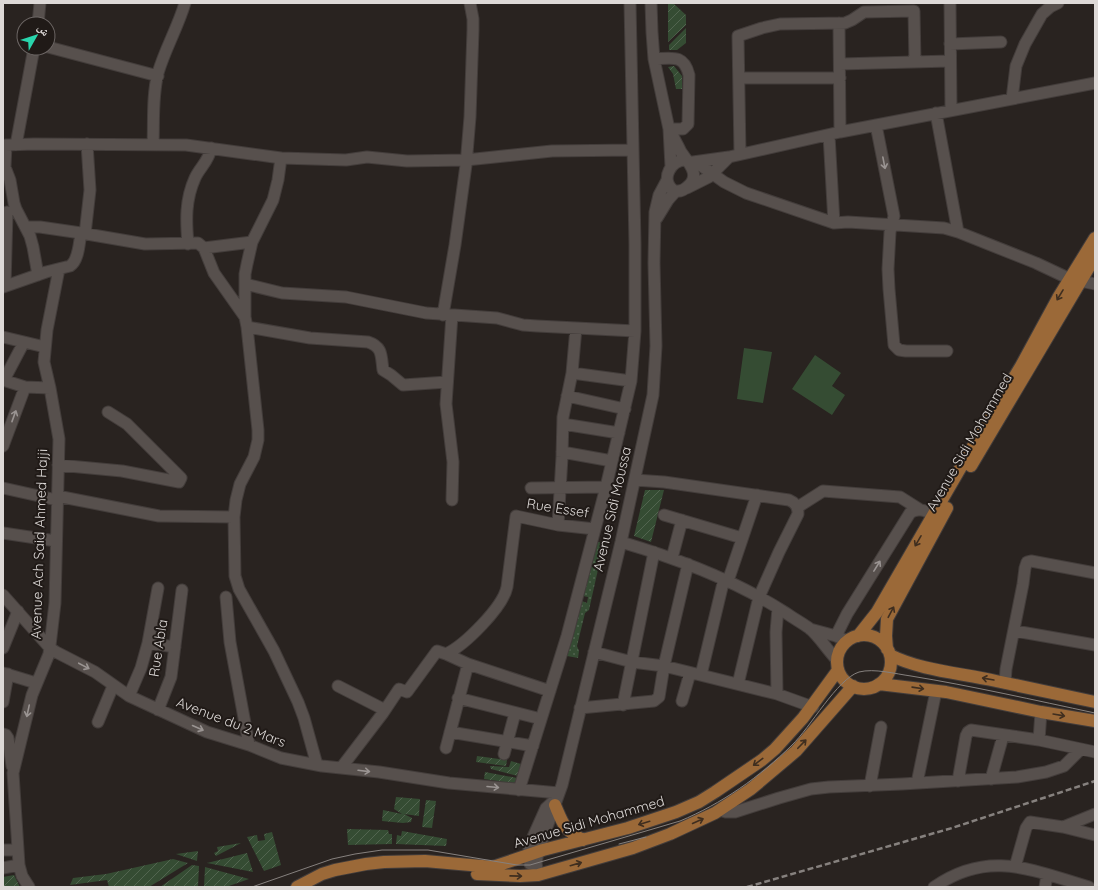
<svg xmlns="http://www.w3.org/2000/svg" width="1098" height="890" font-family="Quicksand,'Noto Naskh Arabic',sans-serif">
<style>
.grass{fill:url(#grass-dots)}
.garden{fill:url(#garden-furrows)}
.pitch{fill:#354c33}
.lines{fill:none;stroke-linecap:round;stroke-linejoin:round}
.minor-casing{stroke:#433d3b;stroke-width:13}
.major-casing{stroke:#433d3b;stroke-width:14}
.minor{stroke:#57504d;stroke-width:11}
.major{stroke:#9b6938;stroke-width:12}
.tram{stroke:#86817e;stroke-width:1}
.rail{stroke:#86817e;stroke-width:2.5;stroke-dasharray:6 3;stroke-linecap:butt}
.oneway{stroke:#9a9492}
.oneway2{stroke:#3f2e1f}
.labels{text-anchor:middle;stroke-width:4;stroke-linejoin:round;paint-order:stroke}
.street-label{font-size:14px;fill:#ddd9d7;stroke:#201a17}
</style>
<defs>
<pattern id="grass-dots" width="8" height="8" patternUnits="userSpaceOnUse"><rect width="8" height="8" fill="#354c33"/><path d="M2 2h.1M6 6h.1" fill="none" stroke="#526550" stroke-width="1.8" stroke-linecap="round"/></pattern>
<pattern id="garden-furrows" width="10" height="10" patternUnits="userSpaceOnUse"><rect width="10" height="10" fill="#354c33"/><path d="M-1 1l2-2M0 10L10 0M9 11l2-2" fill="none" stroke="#526550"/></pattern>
</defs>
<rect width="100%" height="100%" fill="#292320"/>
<path class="grass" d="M602 541 607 542 603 547 589 610 585 613 577 646 579 651 578 658 567 656 582 601 587 603 588 597 583 596 597 543Z"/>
<path class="garden" d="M668 3H673L686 15V25L668 42Z
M686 28V43L677 50H669V45Z
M674 66 682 76V89H676L673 74 668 67Z
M645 490H664L651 542 634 536Z
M477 756 507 760 506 766 476 762Z
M511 761 521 764 518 776 491 769 490 766 509 767Z
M485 772 517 778 516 784 484 779Z
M396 797 420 799 419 816 404 814 412 818 411 822 403 823 382 821 383 810 402 814 394 809Z
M426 800 436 801 432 828 422 827Z
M347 829 388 830 389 834H392V844L348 845Z
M402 831 447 839 446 846 396 844 397 835 401 836Z
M272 832 281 865 264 871 247 837 257 835 258 841 265 840 264 834Z
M241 843 216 856 214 853 218 851 217 847Z
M198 851 197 861 176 854Z
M247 853 253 872 207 863Z
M173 859 188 863 149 887H109L107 880 70 885 73 878 106 874Z
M192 865 199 866 198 887H160Z
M205 867 249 879 226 887H204Z
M14 875 20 887H3V877Z"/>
<path class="pitch" d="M744 348 772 352 763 403 737 399Z
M815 355 841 373 832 386 845 395 832 415 792 389Z"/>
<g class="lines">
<g class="minor-casing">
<path id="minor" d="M651 3 652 32 654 59 669 129 671 167
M950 3 951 110
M839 23 840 132
M38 24 40 3
M950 44 1001 42
M48 47 158 76
M654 59C672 58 684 54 689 75L688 124 683 129H669
M840 64 950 61
M739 78H840
M1012 99 1016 66 1025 44 1042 14 1050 7 1058 3
M936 113 958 232
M876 125 894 216 890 232 888 269 889 289 894 345 899 350 906 351H947
M671 132C674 139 678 145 681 152 688 162 702 176 687 187 683 191 678 192 673 190 660 179 671 159 687 160
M829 135 834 223
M16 145 34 48
M153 145C154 121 152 96 158 73 165 49 178 27 185 3
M740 154 738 36 762 28 780 24 845 23 852 20 864 12 914 11 915 62
M281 158 346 160 367 157 407 161 466 160 552 151 632 150
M693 162 729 157 840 132 1095 83
M696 162 724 182 746 193 834 223 848 222 944 228 958 232 1036 263 1070 279 1095 284
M687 188 709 177 729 157
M657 218 668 200 676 191
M26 227H40L81 233
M85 234 90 190 87 144
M188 244C186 221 185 200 195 178 200 167 209 161 211 148
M204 248 214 273 245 317 247 327 258 430V440L254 457 240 484 236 500 234 517 235 576 239 589 274 651 298 702 304 718 317 765
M38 275 33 247 30 236 16 209 14 203 10 180 5 167 6 145 34 144 186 145 281 158 278 180 273 200 252 242 247 264 245 274V317
M245 284 282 293 346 297 426 313 497 318 523 325 537 326 635 331
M5 286 7 212
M3 287 46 272 70 266C79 260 79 243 81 233L145 244 198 243 204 248 252 242
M443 315 455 245 466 165 470 117 473 30V19L470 3
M452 315 446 404 453 462 452 500
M247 327 310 338 368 342C383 347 381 356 383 370L391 375 403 385 447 382
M3 337 45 347
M572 373 631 381
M3 380 25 387 50 388
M4 380 24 342
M567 396 625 409
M563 424 619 433
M3 446 25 387
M562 452 612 461
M58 465 122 471 179 482 181 478 127 424 108 412
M635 480 664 482 789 500C796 503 798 507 798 514L779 552 759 597 738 684
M3 488 57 500
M531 488 606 487
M57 496 159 516 234 517
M798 507 823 491 900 497 919 509
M664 515 742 538
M558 525 562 457 563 417 572 373 576 328
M3 533 56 541
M621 542C679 559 735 580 786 613 793 618 802 623 809 628 819 636 828 651 837 660
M672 558 682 520
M728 581 757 495
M3 595 50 648 56 652 95 672 129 696 207 732 249 745 281 758 322 766 379 772 449 783 559 793
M226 597 230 642 249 745
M778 608 776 632 777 694 813 707
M810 629 836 636 847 641
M1015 631 1095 645
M836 636 847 614 910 513C917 507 926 511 934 514
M148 643 175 647
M3 648 18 611
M594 652 632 662 664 666 777 694
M446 654 468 664 550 691
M3 673 36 683
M701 675 724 579
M1005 683 1006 669 1023 584 1025 568 1027 562 1031 561 1095 573
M338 686 385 710
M129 696 141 668 148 643 158 588
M458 698 541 719
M682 701 690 673
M3 702 8 674
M623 705 654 552
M580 708 654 701 659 697 664 666 688 564
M158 710 171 677 182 590
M98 722 113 686
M450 732 533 746
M3 734 6 735 8 738 12 766
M1039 740 1041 712
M446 748 468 664
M504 754 515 713
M341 768 383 713 399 689 407 692 437 651 446 654C465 645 503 607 507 587L516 516 558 525 595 529
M991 779 1003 736
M958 781 966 736 968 732 971 730 1039 740 1095 752
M917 783 936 691
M870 786 881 727
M519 790 567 636 606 487 631 381 635 331V244L630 3
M720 810 726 812H735L779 798 811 789 829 787 902 784 1017 777 1046 772 1064 766 1080 750
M1063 827 1095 814
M3 850H18
M530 864 529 846 546 808 556 799
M1015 867 1026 828 1030 822 1063 827 1095 835
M3 868 19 865
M538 875 536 863 538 852 562 785 621 542 653 395 656 346 654 263 655 212 659 195 667 180
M29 887 22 876 19 865 13 773 32 695 49 654 55 603 59 439 50 388 44 362 47 330 59 269
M934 887C989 849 1031 870 1089 887
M1045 887 1047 875"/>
</g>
<g class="major-casing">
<path id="major" d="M971 466 1095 257
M837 662a27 27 0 1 1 54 0a27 27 0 1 1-54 0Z
M858 636 877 612 987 422 1021 366 1058 298 1095 238
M887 649 886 636 887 619 947 508
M890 655C922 671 961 673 996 681 1029 688 1062 695 1095 702
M879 684 946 692 1041 712 1095 721
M555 805C563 824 564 830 583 840
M477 874 520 876 538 875 633 848 670 834 715 813 751 789 796 751 853 686
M297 887 322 874 335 870 366 864 384 862 425 861 493 867 543 850 628 828 676 812 699 802 715 792 762 760 775 749 803 718 838 670"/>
</g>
<use href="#minor" class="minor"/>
<use href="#major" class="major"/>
<path class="tram" d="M619 844 646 837
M252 887 332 859 355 854 382 850H428L517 865H530L680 821C721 804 760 777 792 745 810 728 837 679 859 672 874 668 896 674 911 676 972 686 1034 700 1095 713"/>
<path class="rail" d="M747 887 952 828 1095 781"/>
</g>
<defs><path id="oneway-shaft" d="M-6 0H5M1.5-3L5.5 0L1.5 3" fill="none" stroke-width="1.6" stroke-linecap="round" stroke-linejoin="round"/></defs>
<g class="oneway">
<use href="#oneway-shaft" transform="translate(884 163) rotate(79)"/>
<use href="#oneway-shaft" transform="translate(14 416) rotate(-70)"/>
<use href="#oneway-shaft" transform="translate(877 566) rotate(-58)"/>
<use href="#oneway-shaft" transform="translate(84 666) rotate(28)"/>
<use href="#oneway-shaft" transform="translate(28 711) rotate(102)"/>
<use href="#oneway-shaft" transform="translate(198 728) rotate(24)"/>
<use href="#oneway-shaft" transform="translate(364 771) rotate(7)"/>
<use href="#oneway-shaft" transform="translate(493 787) rotate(5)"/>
</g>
<g class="oneway2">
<use href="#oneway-shaft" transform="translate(1060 295) rotate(121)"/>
<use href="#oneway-shaft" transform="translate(918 541) rotate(120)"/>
<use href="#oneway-shaft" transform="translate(891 612) rotate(-62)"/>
<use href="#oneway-shaft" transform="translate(988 679) rotate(-170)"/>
<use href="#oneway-shaft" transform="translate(918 688) rotate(8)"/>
<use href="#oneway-shaft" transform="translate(1059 715) rotate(10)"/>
<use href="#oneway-shaft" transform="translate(802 744) rotate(-46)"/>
<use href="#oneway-shaft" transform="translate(758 762) rotate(143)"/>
<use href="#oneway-shaft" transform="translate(698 821) rotate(-24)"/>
<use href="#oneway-shaft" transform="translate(644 823) rotate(163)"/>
<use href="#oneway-shaft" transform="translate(576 864) rotate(-16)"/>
<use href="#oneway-shaft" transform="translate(516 876) rotate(1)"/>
</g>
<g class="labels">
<g class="street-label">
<text transform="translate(969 442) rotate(-60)" y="5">Avenue Sidi Mohammed</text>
<text transform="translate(558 508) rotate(9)" y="5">Rue Essef</text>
<text transform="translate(612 509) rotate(-77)" y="5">Avenue Sidi Moussa</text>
<text transform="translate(39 544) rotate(-88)" y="5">Avenue Ach Said Ahmed Hajji</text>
<text transform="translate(158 648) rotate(-81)" y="5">Rue Abla</text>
<text transform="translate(231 722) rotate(21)" y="5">Avenue du 2 Mars</text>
<text transform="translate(589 822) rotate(-16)" y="5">Avenue Sidi Mohammed</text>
</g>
</g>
<rect width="1098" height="890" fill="none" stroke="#ddd9d7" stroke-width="8"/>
<g transform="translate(36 36) rotate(51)"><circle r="19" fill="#201a17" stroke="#6c6664"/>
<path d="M0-3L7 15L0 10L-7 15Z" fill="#29d5ac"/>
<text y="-6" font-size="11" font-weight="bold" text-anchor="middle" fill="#ddd9d7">ش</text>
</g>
</svg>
